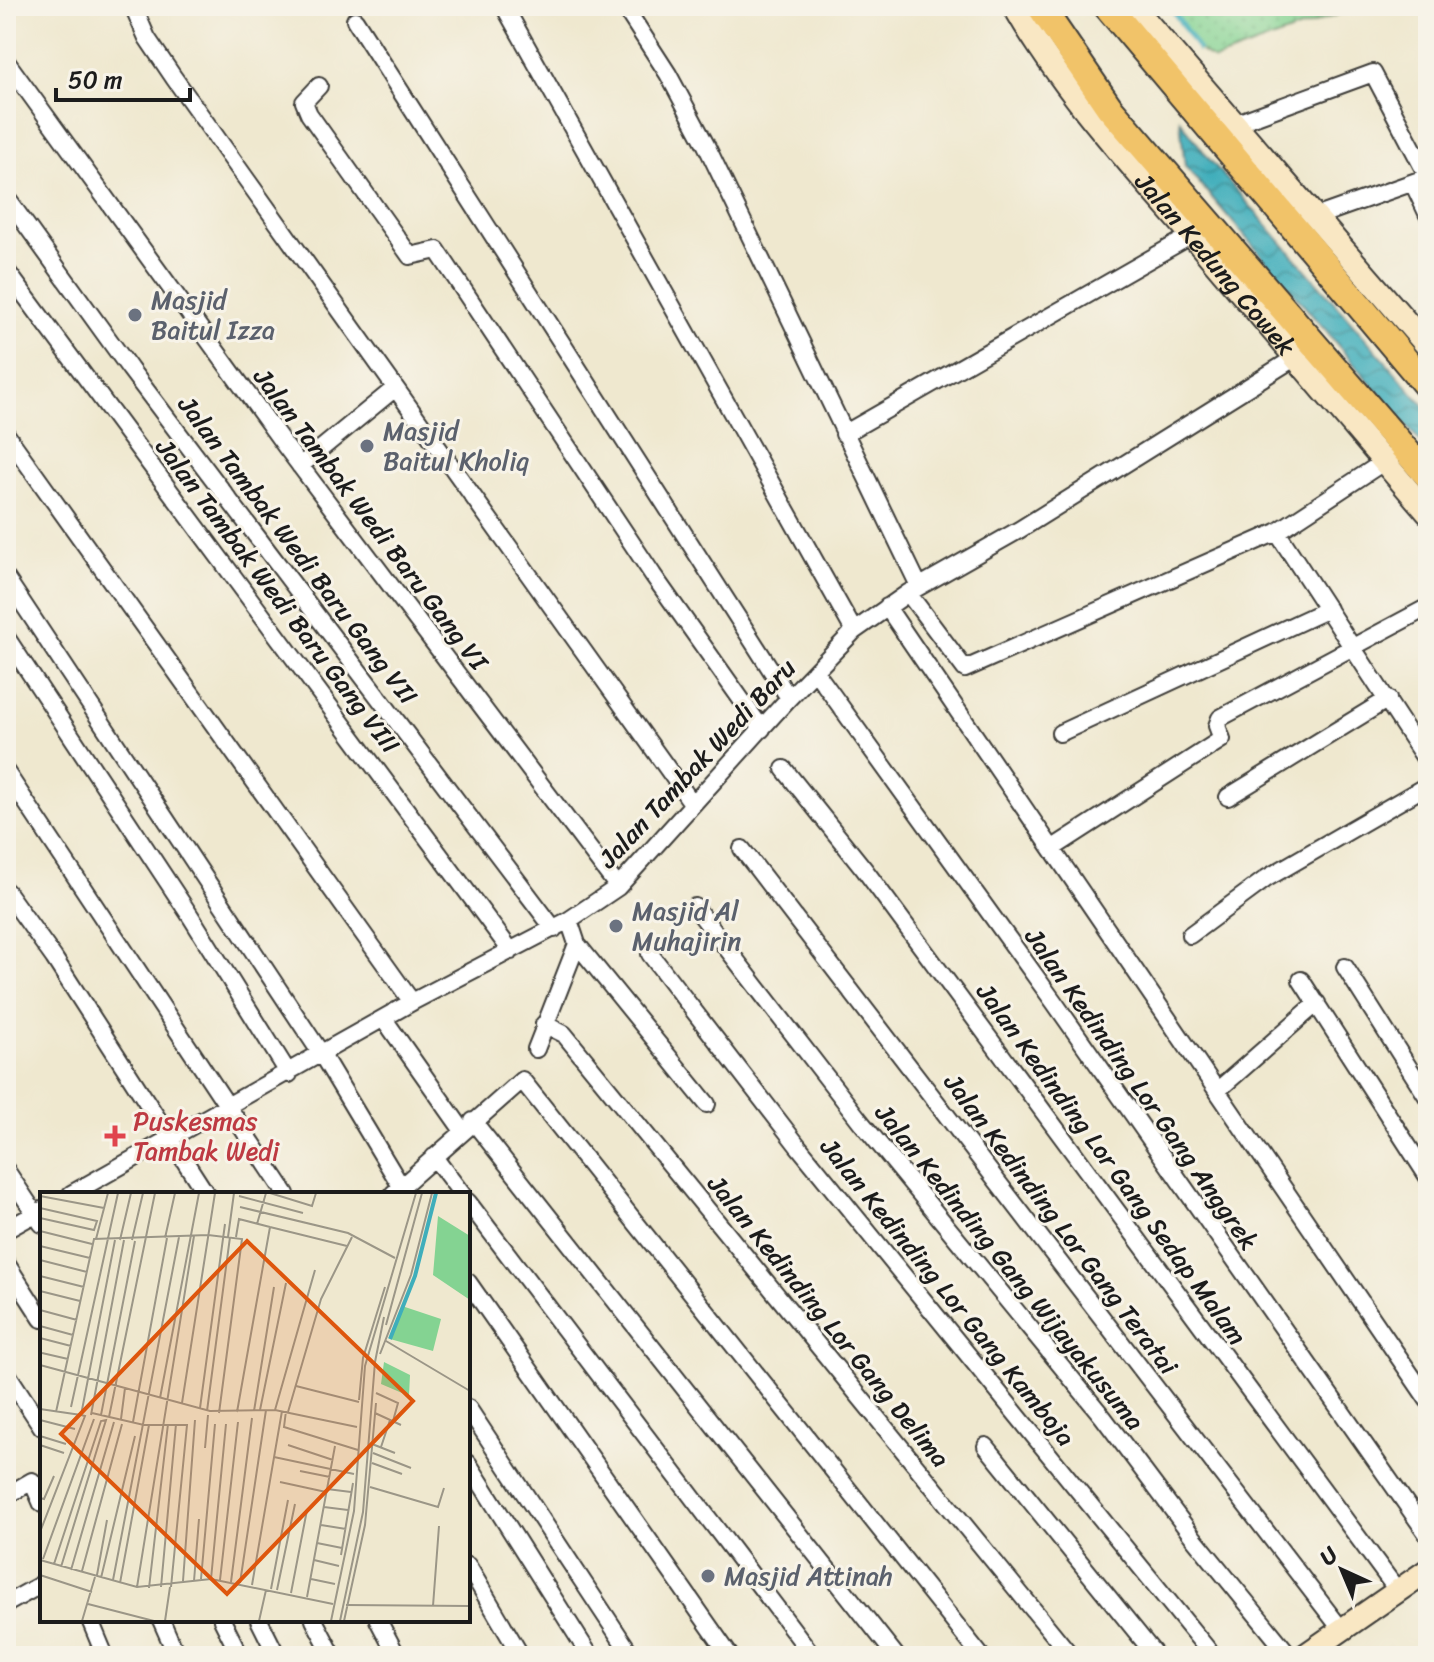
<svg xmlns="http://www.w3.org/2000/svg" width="1434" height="1662" font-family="Sriracha,sans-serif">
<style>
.grass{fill:url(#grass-dots);stroke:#507857;stroke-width:2}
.water{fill:url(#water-waves);stroke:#2e656c;stroke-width:2}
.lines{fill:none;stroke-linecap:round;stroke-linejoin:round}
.stream{stroke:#3faebb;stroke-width:5}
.minor-casing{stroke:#3c3b37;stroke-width:20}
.secondary-casing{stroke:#3c3b37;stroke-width:26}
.trunk-casing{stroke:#3c3b37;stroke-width:30}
.minor{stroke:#fff;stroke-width:16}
.secondary{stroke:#f9e7c3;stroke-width:22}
.trunk{stroke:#f1c369;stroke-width:26}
.worship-dot{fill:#6b7280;stroke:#f7f3e8;stroke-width:3}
.health-dot{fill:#e0444e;stroke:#f7f3e8;stroke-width:3}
.labels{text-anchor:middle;stroke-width:6;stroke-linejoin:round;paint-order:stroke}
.street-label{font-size:26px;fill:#1c1c1c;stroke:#f7f3e8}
.worship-label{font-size:26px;fill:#5b616d;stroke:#f7f3e8;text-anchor:start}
.health-label{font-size:26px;fill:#be3a42;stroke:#f7f3e8;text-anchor:start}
.inset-river{fill:none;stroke:#3faebb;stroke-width:4}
.inset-road{fill:none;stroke:#9b9687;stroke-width:2}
.view{fill:#de560d;fill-opacity:0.15;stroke:#de560d;stroke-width:4}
.inset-edge{fill:none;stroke:#1c1c1c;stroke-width:4}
</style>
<defs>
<pattern id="grass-dots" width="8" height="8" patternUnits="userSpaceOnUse" patternTransform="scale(2)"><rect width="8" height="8" fill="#84d392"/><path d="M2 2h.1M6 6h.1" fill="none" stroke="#71b57d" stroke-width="1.8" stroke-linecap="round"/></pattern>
<pattern id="water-waves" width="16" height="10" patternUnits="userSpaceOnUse" patternTransform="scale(2)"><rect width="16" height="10" fill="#3faebb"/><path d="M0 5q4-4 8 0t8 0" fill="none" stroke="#348d97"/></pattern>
</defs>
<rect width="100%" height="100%" fill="#f7f3e8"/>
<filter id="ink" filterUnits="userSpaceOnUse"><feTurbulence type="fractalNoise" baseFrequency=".0125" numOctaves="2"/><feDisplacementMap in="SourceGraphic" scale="16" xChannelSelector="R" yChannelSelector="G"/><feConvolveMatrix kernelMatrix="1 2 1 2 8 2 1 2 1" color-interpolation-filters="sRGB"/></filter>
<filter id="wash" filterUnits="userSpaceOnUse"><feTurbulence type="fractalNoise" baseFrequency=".006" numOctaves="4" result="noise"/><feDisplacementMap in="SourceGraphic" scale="32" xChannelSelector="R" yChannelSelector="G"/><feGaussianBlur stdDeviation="1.8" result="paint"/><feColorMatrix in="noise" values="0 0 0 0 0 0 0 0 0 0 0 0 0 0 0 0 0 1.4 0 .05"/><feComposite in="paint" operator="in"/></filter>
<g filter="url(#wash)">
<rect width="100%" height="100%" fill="#efe8cf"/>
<path class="grass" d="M1170 6H1361L1214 60 1198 49Z"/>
<path class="water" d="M1180 120 1210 160 1428 410V451L1185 166Z"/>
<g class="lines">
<path class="stream" d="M1170 6 1198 49"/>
</g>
</g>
<g filter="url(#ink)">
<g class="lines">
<g class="minor-casing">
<path id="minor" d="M133 6 147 38 174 78 692 803
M504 6 854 631
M624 6 668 74 706 145 919 586
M355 20 789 698
M6 61 286 447 618 887
M319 86 304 102 309 114 410 256 437 250 653 575 762 729
M1234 124 1373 73 1428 177
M1413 183 1428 215
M6 197 130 369 554 929
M1315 217 1428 177
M6 270 511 951
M6 434 412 1002
M844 434 1192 235
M300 466 394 389
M1277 532 1428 763
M6 578 322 1055 405 1193
M908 593 965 669 1277 532 1391 457
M887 607 1428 1400
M6 637 191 917 289 1074
M815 671 1054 1002 1428 1535
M1060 733 1328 609
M784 769 864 869 1397 1590
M6 772 286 1194
M1228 797 1388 699
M1053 848 1222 739 1217 726 1220 718 1428 607
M742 849 1341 1629
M6 891 54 958 206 1194
M695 907 861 1122 1103 1417 1193 1537 1290 1656
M1190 935 1267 878 1428 785
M577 944 707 1104
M650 954 798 1146 1213 1656
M1345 967 1428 1098
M1301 980 1428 1177
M384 1019 463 1131
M544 1024 564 1034 1071 1656
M536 1049 577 944 569 920
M1218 1090 1317 1003
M473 1121 896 1656
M434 1157 462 1194
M6 1170 42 1224
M71 1194 412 1002 569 920 618 887 789 698 854 631 908 593 1019 530 1296 357
M393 1194 522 1080 981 1656
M468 1202 813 1656
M6 1230 42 1210
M6 1263 42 1319
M468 1282 730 1656
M6 1372 42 1427
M468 1408 632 1656
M986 1446 1156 1656
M468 1463 590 1656
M6 1496 32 1481 42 1504
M468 1566 521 1656
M6 1604 42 1584
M90 1620 105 1656
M161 1620 177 1656
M222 1620 240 1656
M259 1620 277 1656
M314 1620 333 1656
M378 1620 397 1656"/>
</g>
<g class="secondary-casing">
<g id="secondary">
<path id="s1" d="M1014 6C1065 95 1133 167 1200 245 1276 334 1351 424 1428 513"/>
<path d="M1133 6 1428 347"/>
<path d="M1304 1656 1428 1570"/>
</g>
</g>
<g class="trunk-casing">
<path id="trunk" d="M1040 6 1109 107 1428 476
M1107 6 1428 387"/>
</g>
<use href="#minor" class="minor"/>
<use href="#secondary" class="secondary"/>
<use href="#trunk" class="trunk"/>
</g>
</g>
<g class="worship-dot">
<circle cx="135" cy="315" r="8"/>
<circle cx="367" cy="446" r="8"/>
<circle cx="616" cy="926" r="8"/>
<circle cx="708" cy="1576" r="8"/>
</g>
<path class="health-dot" d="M111 1124h8v8h8v8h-8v8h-8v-8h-8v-8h8z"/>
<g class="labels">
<g class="street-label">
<text dy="9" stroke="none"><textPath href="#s1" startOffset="328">Jalan Kedung Cowek</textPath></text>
<text transform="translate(371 519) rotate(53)" y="9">Jalan Tambak Wedi Baru Gang VI</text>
<text transform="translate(298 550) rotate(53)" y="9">Jalan Tambak Wedi Baru Gang VII</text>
<text transform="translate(278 596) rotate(53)" y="9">Jalan Tambak Wedi Baru Gang VIII</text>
<text transform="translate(697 763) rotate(-47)" y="9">Jalan Tambak Wedi Baru</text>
<text transform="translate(1142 1089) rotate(55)" y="9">Jalan Kedinding Lor Gang Anggrek</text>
<text transform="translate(1112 1164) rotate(54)" y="9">Jalan Kedinding Lor Gang Sedap Malam</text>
<text transform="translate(1061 1224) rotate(53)" y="9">Jalan Kedinding Lor Gang Teratai</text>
<text transform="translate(1010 1267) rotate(51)" y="9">Jalan Kedinding Gang Wijayakusuma</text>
<text transform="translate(948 1292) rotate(51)" y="9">Jalan Kedinding Lor Gang Kamboja</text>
<text transform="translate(829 1321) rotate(51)" y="9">Jalan Kedinding Lor Gang Delima</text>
</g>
<g class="worship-label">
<text x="151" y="309">Masjid<tspan x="151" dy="30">Baitul Izza</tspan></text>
<text x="383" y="440">Masjid<tspan x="383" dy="30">Baitul Kholiq</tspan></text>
<text x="632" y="920">Masjid Al<tspan x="632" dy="30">Muhajirin</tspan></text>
<text x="724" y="1585">Masjid Attinah</text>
</g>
<g class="health-label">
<text x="133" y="1130">Puskesmas<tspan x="133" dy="30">Tambak Wedi</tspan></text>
</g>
</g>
<g transform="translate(40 1192)">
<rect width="430" height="430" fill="#efe8cf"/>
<path d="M398 24 430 44V108L393 83ZM344 170 370 183 369 204 341 192Z" fill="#84d392"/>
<path d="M362 114 401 127 393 159 350 147Z" fill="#84d392"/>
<path class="inset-river" d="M350 147 375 84 396 1"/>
<path class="inset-road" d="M230 1 272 14 276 1M0 4 64 16M199 4 263 21M200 15 308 41 355 66M0 16 57 29 54 38 0 26M217 32 226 1M0 39 52 52M188 45 194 1M196 45 199 27 230 35M125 46 135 1M56 47 68 1M80 48 91 1M92 48 103 1M0 54 50 66M0 68 47 80M0 84 44 95M0 99 40 109M0 118 37 128M346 133 382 1M0 134 33 143M0 146 31 154M346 149 430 199M2 161 28 167M340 162 371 83 392 1M0 173 170 219 235 218 317 235M256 194 319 210M336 201 358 211 353 229M120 206 159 1M319 208 323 166 345 95M142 211 175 1M31 215 78 1M160 216 185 32M0 217 41 223M220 218 246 91M235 218 275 78M167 219 190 45M214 219 234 95M246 219 244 235 318 258M16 220 54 47 168 43 202 47 179 221M197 220 230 35 307 54M248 220 281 107 312 45M52 221 104 233H147L131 395M335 221 361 233M51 223 84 48M61 223 95 49M69 225 115 1M81 227 85 196M0 228 35 237M93 230 127 46M0 244 26 252M332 252 355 261M0 253 24 261M248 253 293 268M341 255 350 228M165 256 168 223M333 261 371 276M234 265 314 282M332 271 362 282M260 279 290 285M240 290 286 300M330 295 398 315 404 296M287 297 311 300M0 306 4 307 14 284M284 315 308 318M281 333 306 337M0 340 45 224 41 223 75 48M277 351 302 356M301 363 313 291M3 367 54 227M0 368 97 395 171 387 293 412M274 368 299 374M14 372 61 229 66 228 21 375M31 378 74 230M42 379 82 232M0 383 52 400M57 383 67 328M61 386 95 244M161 387 175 232M171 387 186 232M271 387 295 392M73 388 139 45M180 388 198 230M143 389 155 228M154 389 159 327M191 390 212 226M80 391 109 233M200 391 226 218M212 393 242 219M97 395 154 44M121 395 136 232M109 396 128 232M231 397 248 308M237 398 255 312M251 401 267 318M267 405 295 254M48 412 114 429M306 413 430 414M393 414 399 334M42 429 55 385M125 429 130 395M219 429 226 398M291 429 314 319 325 174 376 1M300 429 323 320 335 170 344 125M304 429 325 333 336 211"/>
<path class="view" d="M207 49 373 209 187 402 21 242Z"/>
<rect width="430" height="430" class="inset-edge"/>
</g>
<rect width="1434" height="1662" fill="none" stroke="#f7f3e8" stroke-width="32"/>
<g transform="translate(1342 1570) rotate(316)" stroke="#f7f3e8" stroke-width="6" paint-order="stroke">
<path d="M0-6L14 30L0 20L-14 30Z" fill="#1c1c1c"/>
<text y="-12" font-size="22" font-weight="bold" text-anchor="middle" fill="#1c1c1c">U</text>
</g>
<path d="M56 88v12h134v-12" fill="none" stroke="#1c1c1c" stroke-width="4"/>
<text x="68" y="88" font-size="24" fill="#1c1c1c" stroke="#f7f3e8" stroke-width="6" paint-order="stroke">50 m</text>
</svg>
